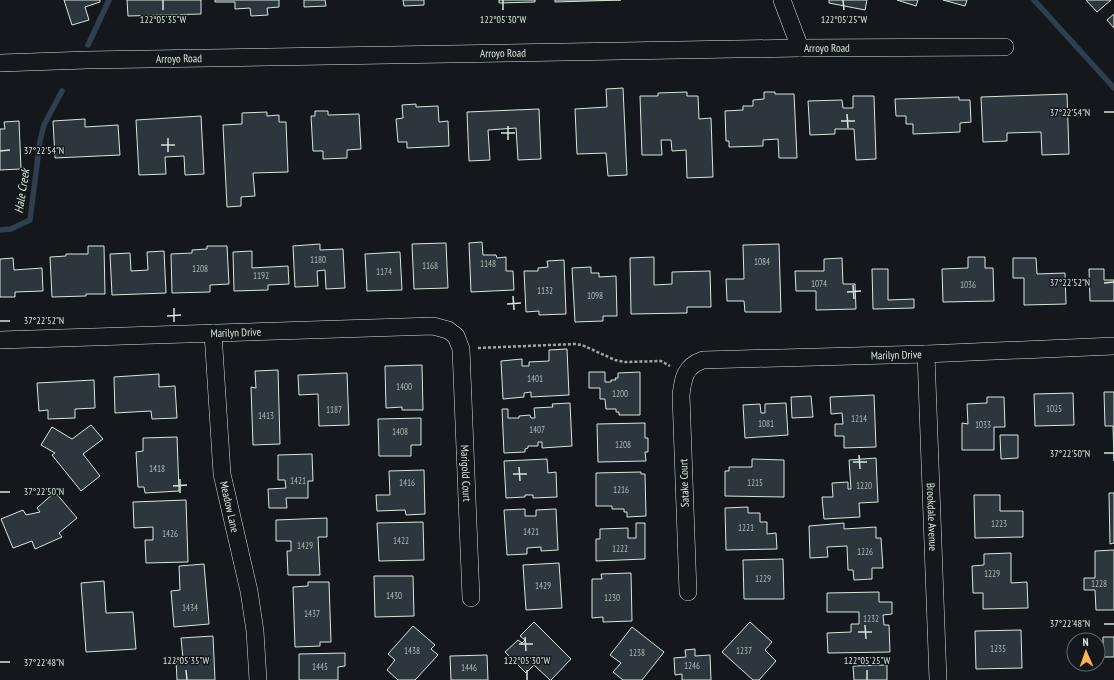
<svg xmlns="http://www.w3.org/2000/svg" width="1114" height="680" font-family="'PT Sans Narrow',sans-serif">
<style>
.lines{fill:none;stroke-linecap:round;stroke-linejoin:round}
.stream{stroke:#2f3f4d;stroke-width:5.5}
.building{fill:#2c363c;stroke:#d8e6dc}
.minor-casing{stroke:#d8e6dc;stroke-width:18}
.path{stroke:#9da8a2;stroke-width:2.5;stroke-dasharray:3 2;stroke-linecap:butt}
.minor{stroke:#14181c;stroke-width:17}
.ticks{fill:none;stroke:#d8e6dc;stroke-width:1.5}
.labels{text-anchor:middle;stroke-width:3;stroke-linejoin:round;paint-order:stroke}
.number-label{font-size:9px;fill:#adbab4}
.street-label{font-size:11px;fill:#d8e6dc;stroke:#14181c}
.water-label{font-size:12px;font-style:italic;fill:#d8e6dc;stroke:#14181c}
.ticks-label{font-size:10px;text-anchor:middle;fill:#d8e6dc;stroke:#14181c;stroke-width:3;stroke-linejoin:round;paint-order:stroke}
</style>
<rect width="100%" height="100%" fill="#14181c"/>
<g class="lines">
<path class="stream" d="M1034 0 1114 88
M88 45 109 0
M0 230 11 229 30 220 40 141 44 125 62 91"/>
</g>
<path class="building" d="M64 0H100V2L85 7 89 20 72 25Z
M127 0H201V14L128 16Z
M215 0H279V7L267 8 268 15 251 16 250 8 235 9V2H215Z
M304 0H325L326 6 304 7Z
M403 0H424V5L404 6Z
M499 0H535V2L499 3Z
M555 0H621L555 2Z
M829 0H867L865 10 829 3Z
M897 0H918L916 6Z
M943 0H967L965 6Z
M1086 0H1111L1097 12Z
M1114 14V28L1107 20Z
M623 88 627 175 608 176 606 153 577 154 575 109 607 107 606 89Z
M687 92V96H698L699 119 711 118 713 177 687 178 686 150 672 151 671 140H661L662 155H642L640 96H658V93Z
M764 92H775V94H794L797 158H779L778 139 763 140V146L729 147V141H726L725 111 743 110V106H753V100L764 99Z
M1067 94 1069 154 1042 155 1041 132 1007 133V141L983 142 981 97Z
M853 96H874L876 159 856 160 854 129H835V134L810 135 808 101 842 100 843 108H853Z
M959 97V100H970L971 122 960 123V132L913 134V124H906V116H896L895 99Z
M416 104V107L438 106 439 122 448 121 449 146 407 148V142H398L396 119 403 118 402 105Z
M539 109 541 159 518 160 516 128 488 130 490 160 469 161 467 112Z
M315 111H328V115L359 114 361 149 347 150V158L323 159V151H313L311 116H315Z
M267 112V116L279 115V122H286L288 172 253 173 255 196 241 197V206L227 207 223 125 242 124V113Z
M201 116 204 174 185 175 184 156 165 157 166 174 139 175 136 120Z
M85 119V127L118 125 120 155 55 158 53 121Z
M19 121 21 169 0 170V129H5L4 122Z
M482 242 483 255H496L497 258 506 257V271H513L514 290 471 292 469 243Z
M446 243 448 288 414 289 412 244Z
M320 244V250L343 249 345 288 326 289 325 270 317 271 318 286 295 287 293 246Z
M779 244 781 312H745L744 301H727L726 279H744L743 245Z
M88 246H104L105 294H86V296L52 297 50 257 66 256V254H88Z
M207 246H227L229 284 210 285V292L172 293 171 254 192 253V250L207 249Z
M164 251 166 293 112 295 110 254 130 253 131 271 148 270 147 252Z
M252 251V268L288 266 289 284 268 285V290L234 291 233 252Z
M400 252 402 290 367 291 365 254Z
M654 257V285L672 284V272L710 271 711 307H687V313L631 314 630 258Z
M968 257H985V268H993L994 301 943 302 942 269 968 268Z
M13 258 14 270 42 268 43 291 15 292V297H0V259Z
M842 258 843 284H855L856 309 816 310V291H796L795 271H824V259Z
M1013 258H1036L1037 274 1065 273 1066 304 1024 305V278H1013Z
M564 260 566 314 539 315V311L526 312 524 271H538V268L548 267 547 261Z
M591 267V273H599V277L616 276 617 316H603V321L575 322 572 268Z
M872 269H888V300L914 299V308L873 309Z
M1089 269H1104V280H1114V301H1090Z
M567 349 569 395 531 397V392L524 393V397L503 399 501 361 522 359V366H529V362L549 361V350Z
M422 365 423 410H402V407L386 408 385 366Z
M278 370 280 444 253 445 251 387 256 388 255 371Z
M589 372H605V382H611V380H616L615 378H618V373L640 372V415H619V412H616V409H606L605 399H600V388H589Z
M347 373 349 425 319 426 318 394 299 395 298 375Z
M159 374V387L175 386 177 418 152 419 151 411 115 413 114 377Z
M94 380 95 408 75 409V418L48 419V410L39 411 37 383Z
M1104 392H1114V461L1113 426H1105Z
M1073 393 1074 425 1035 426 1034 394Z
M874 395 876 447 844 448V436H835V424H843L842 413 831 414 830 397Z
M811 396 813 417 792 418 791 397Z
M987 397H1004L1005 427H994V450H962V423L968 424 967 404 987 403Z
M570 403 572 446 542 448V442H538V446H528V448L525 449V452L504 453 502 409H508V418H519V416L530 415 531 418H535L534 408 553 407 552 404Z
M786 403 788 435 745 438 743 405 760 404 761 413H765V404Z
M421 418V445H411V456H379L378 419Z
M645 423V438H648V452H645L646 461 598 462 597 424Z
M91 425 103 439 83 454 100 476 81 491 52 455 55 453 41 445 52 427 72 439Z
M1000 435H1018V458L1001 459Z
M177 437 179 491 145 493 144 487H138L136 452 143 451V438Z
M312 454 313 481H308V498H286L287 508H269L268 489 286 488 285 480H278V455Z
M876 458 878 502 859 503 860 517 824 519 822 497H833L832 483 848 482V489H851L849 460Z
M547 459 548 473 556 472 557 497 533 498V495H525V497L506 498 504 461Z
M752 459 784 460V497L725 496V471H729V467H752Z
M424 470 425 514 406 515 405 510 377 511 376 495H390L389 471Z
M641 472V474H645L646 516 627 517V512H624V509H612V506H596V473Z
M55 492 77 518 59 533 62 537 35 549 32 541 13 548 1 519 23 510 26 515 40 512 37 508Z
M1109 493H1114V543L1110 544Z
M974 495H1000V511H1023V537L975 538Z
M186 500 188 562 146 563 145 540H153V527L134 528 133 502Z
M748 507V513H760V522H767V534L776 533 777 549 726 550 725 508Z
M525 509V516H536V510L556 509 558 550 541 551V547L527 548V554L507 555 504 510Z
M327 518V537H318L320 575H288L287 551H291V541H276V520Z
M423 522 424 560 379 561 377 523Z
M636 523H645V559L596 561V539H600V529L628 528V538H636Z
M844 523V529L876 527V538H881L883 568H872V579L854 580 853 570H848L847 546 827 547 828 557 810 558 809 526Z
M1114 550V610H1096L1095 590H1084V578H1095V551Z
M1011 553V583L1027 582 1028 608 983 609V593H973L972 566 984 565V554Z
M783 559 784 599H744L743 560Z
M559 563 562 608 526 610 523 565Z
M204 564 209 624 174 627 171 591 180 590 179 566Z
M631 573 632 621 603 622V617L592 618V579H602L601 574Z
M374 576H413L414 616 375 617Z
M104 581 106 613 133 612 136 649 86 652 81 583Z
M308 582H329L331 642H320V646L295 647 293 587 308 586Z
M879 592V602H892V614L883 615 884 625H889L890 652 828 653 827 633 851 632V624H859V612H827V593Z
M534 622 571 659 551 680H550L534 665 526 673 505 652 518 640 522 643 525 640 520 636Z
M750 622 772 642 765 650 776 661 759 680H753L722 652Z
M413 626 435 645 431 649 438 655 415 680H398L387 670 395 660 388 654Z
M632 627 664 652 642 680H623L613 672 621 663 610 655Z
M1021 630 1022 668 976 669 975 631Z
M213 636 215 680H177L176 659H183L181 638Z
M1103 637H1114V657H1103Z
M695 649V656L710 655 711 680H682V674L675 675 674 658 686 657 685 650Z
M345 653V666L338 667V680H299V654Z
M487 655 488 680H451L450 656Z
M887 665V680H854L853 666Z"/>
<g class="lines">
<g class="minor-casing">
<g id="minor">
<path d="M782 0 800 48"/>
<path id="s1" d="M0 63 87 60 800 48 1005 47"/>
<path id="s2" d="M213 333 222 474 249 591 255 631 258 680"/>
<path id="s3" d="M0 340 433 326 448 330 456 336 461 349 471 598"/>
<path id="s4" d="M926 354 938 680"/>
<path id="s5" d="M688 592 681 395C683 378 685 366 703 360L926 354 1114 346"/>
</g>
</g>
<path class="path" d="M478 348 575 344 582 345 615 360 625 362 661 361 670 366"/>
<use href="#minor" class="minor"/>
</g>
<path class="ticks" d="M163 0V10M503 0V10M843 0 844 10M1104 112H1114M847 114 848 128M841 121H855M508 126V140M501 133H515M168 138V152M161 145H175M0 151 10 150M1104 283 1114 282M853 285 854 299M847 292 861 291M513 296 514 310M507 304 521 303M174 308V322M167 316 181 315M0 321H10M1104 453H1114M859 455 860 469M853 462H867M519 467 520 481M513 474H527M180 479V493M173 486 187 485M0 492H10M1104 624H1114M865 625 866 639M858 632H872M525 637 526 651M519 644H533M0 662H10M186 670 187 680M527 670V680M867 670V680"/>
<g class="labels">
<g class="number-label">
<text x="318" y="263">1180</text>
<text x="762" y="265">1084</text>
<text x="488" y="267">1148</text>
<text x="430" y="269">1168</text>
<text x="200" y="272">1208</text>
<text x="384" y="275">1174</text>
<text x="261" y="279">1192</text>
<text x="819" y="287">1074</text>
<text x="968" y="288">1036</text>
<text x="545" y="294">1132</text>
<text x="595" y="299">1098</text>
<text x="535" y="382">1401</text>
<text x="404" y="390">1400</text>
<text x="620" y="397">1200</text>
<text x="1054" y="412">1025</text>
<text x="334" y="413">1187</text>
<text x="266" y="419">1413</text>
<text x="859" y="422">1214</text>
<text x="766" y="427">1081</text>
<text x="983" y="428">1033</text>
<text x="537" y="433">1407</text>
<text x="400" y="435">1408</text>
<text x="623" y="448">1208</text>
<text x="157" y="472">1418</text>
<text x="298" y="484">1421</text>
<text x="407" y="486">1416</text>
<text x="755" y="486">1215</text>
<text x="864" y="489">1220</text>
<text x="621" y="493">1216</text>
<text x="999" y="527">1223</text>
<text x="746" y="531">1221</text>
<text x="531" y="535">1421</text>
<text x="170" y="537">1426</text>
<text x="401" y="544">1422</text>
<text x="305" y="549">1429</text>
<text x="620" y="552">1222</text>
<text x="865" y="555">1226</text>
<text x="992" y="577">1229</text>
<text x="763" y="582">1229</text>
<text x="1099" y="587">1228</text>
<text x="543" y="589">1429</text>
<text x="394" y="599">1430</text>
<text x="612" y="601">1230</text>
<text x="190" y="611">1434</text>
<text x="312" y="617">1437</text>
<text x="871" y="622">1232</text>
<text x="998" y="652">1235</text>
<text x="412" y="654">1438</text>
<text x="744" y="654">1237</text>
<text x="637" y="656">1238</text>
<text x="692" y="669">1246</text>
<text x="320" y="670">1445</text>
<text x="469" y="671">1446</text>
</g>
<g class="street-label">
<text dy="4" stroke="none"><textPath href="#s1" startOffset="827">Arroyo Road</textPath></text>
<text dy="4" stroke="none"><textPath href="#s1" startOffset="503">Arroyo Road</textPath></text>
<text dy="4" stroke="none"><textPath href="#s1" startOffset="179">Arroyo Road</textPath></text>
<text dy="4" stroke="none"><textPath href="#s3" startOffset="236">Marilyn Drive</textPath></text>
<text dy="4" stroke="none"><textPath href="#s5" startOffset="435">Marilyn Drive</textPath></text>
<text dy="4" stroke="none"><textPath href="#s3" startOffset="597">Marigold Court</textPath></text>
<text transform="translate(684 483) rotate(-92)" y="4">Satake Court</text>
<text dy="4" stroke="none"><textPath href="#s2" startOffset="175">Meadow Lane</textPath></text>
<text dy="4" stroke="none"><textPath href="#s4" startOffset="163">Brookdale Avenue</textPath></text>
</g>
<g class="water-label">
<text transform="translate(22 191) rotate(-81)" y="4">Hale Creek</text>
</g>
</g>
<g class="ticks-label">
<text x="163" y="23">122°05'35"W</text>
<text x="503" y="23">122°05'30"W</text>
<text x="844" y="23">122°05'25"W</text>
<text x="1070" y="116">37°22'54"N</text>
<text x="44" y="154">37°22'54"N</text>
<text x="1070" y="286">37°22'52"N</text>
<text x="44" y="324">37°22'52"N</text>
<text x="1070" y="457">37°22'50"N</text>
<text x="44" y="495">37°22'50"N</text>
<text x="1070" y="627">37°22'48"N</text>
<text x="186" y="664">122°05'35"W</text>
<text x="527" y="664">122°05'30"W</text>
<text x="867" y="664">122°05'25"W</text>
<text x="44" y="666">37°22'48"N</text>
</g>
<g transform="translate(1086 652) rotate(358)"><circle r="19" fill="#14181c" stroke="#626a69"/>
<path d="M0-3L7 15L0 10L-7 15Z" fill="#ffb74d"/>
<text y="-6" font-size="11" font-weight="bold" text-anchor="middle" fill="#d8e6dc">N</text>
</g>
</svg>
